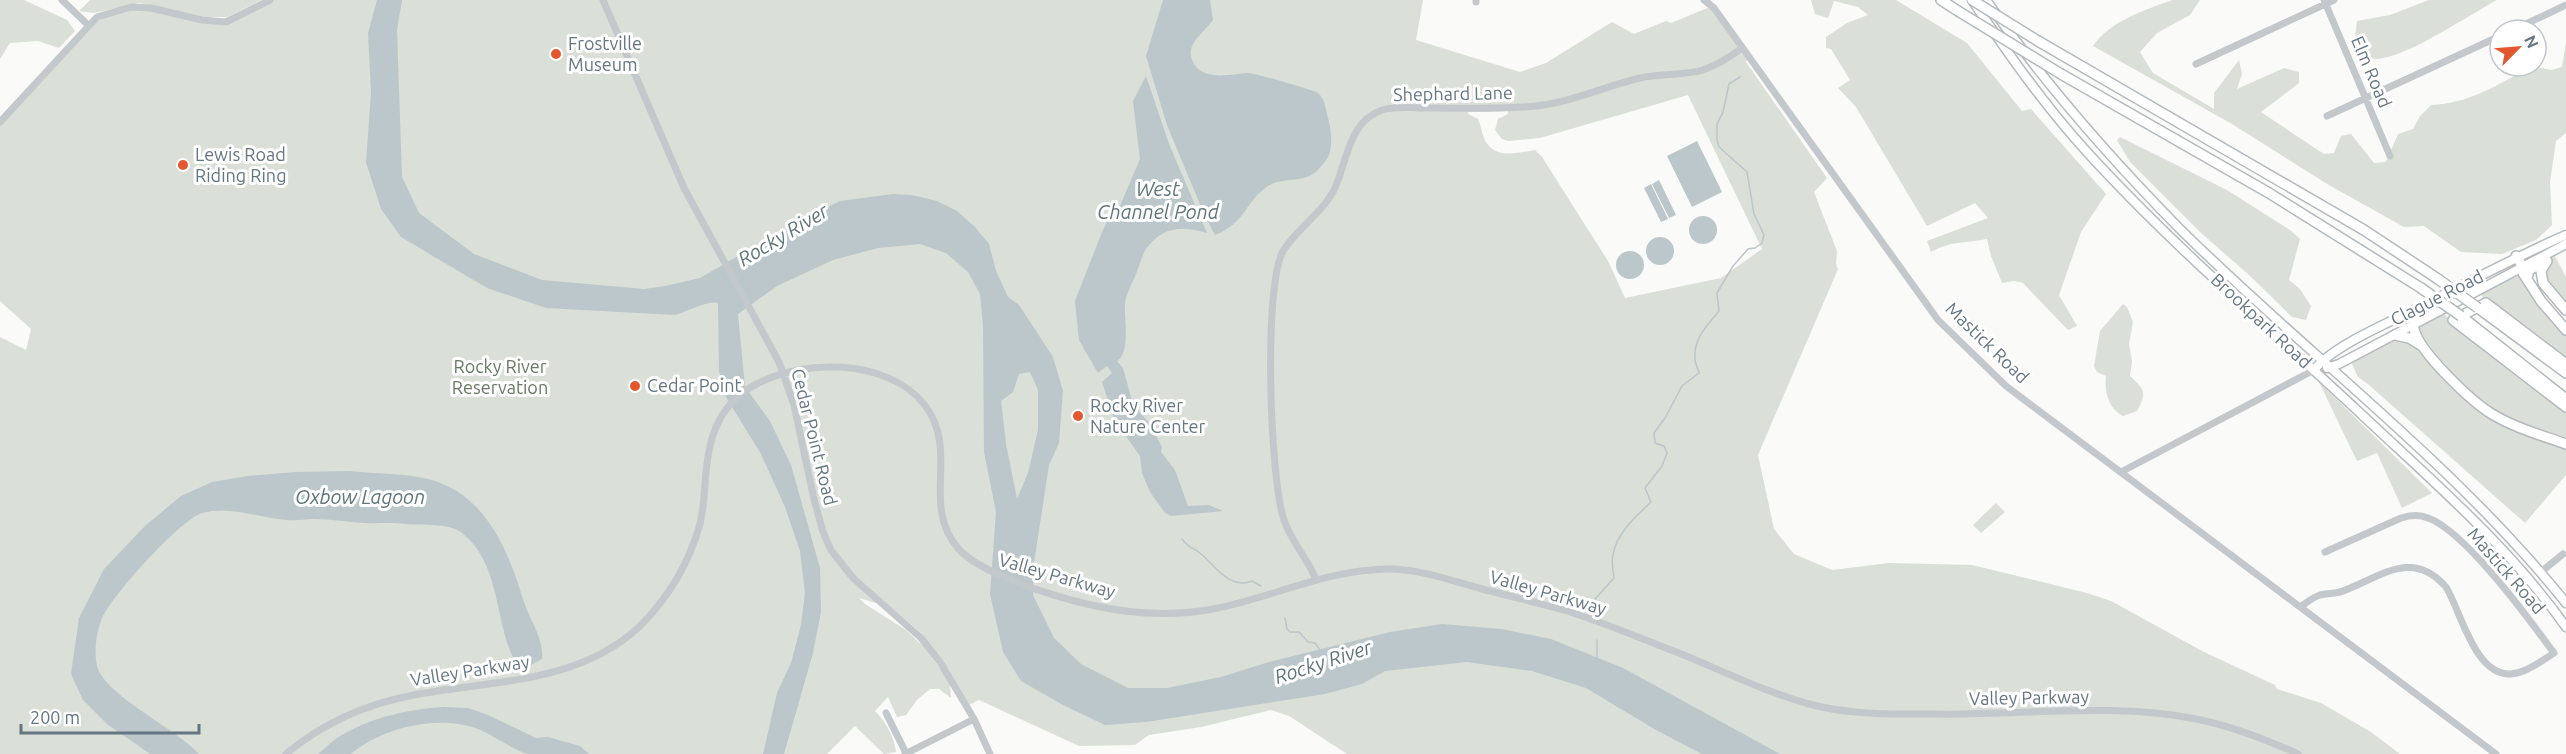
<svg xmlns="http://www.w3.org/2000/svg" width="2566" height="754" font-family="Ubuntu,sans-serif">
<style>
.green{fill:#dadfd7;fill-rule:evenodd}
.water{fill:#bbc7cb;fill-rule:evenodd}
.lines{fill:none;stroke-linecap:round;stroke-linejoin:round}
.stream{stroke:#bbc7cb;stroke-width:1.5}
.major-casing{stroke:#b5babe;stroke-width:11}
.highway-casing{stroke:#b4b9bd;stroke-width:12}
.minor{stroke:#c3c8cc;stroke-width:7}
.major{stroke:#fff;stroke-width:8}
.highway{stroke:#fff;stroke-width:9}
.highway-bridge-casing{stroke:#b4b9bd;stroke-width:12;stroke-linecap:butt}
.highway-bridge{stroke:#fff;stroke-width:9}
.poi-dot{fill:#e4572e;stroke:#fff;stroke-width:2}
.labels{text-anchor:middle;stroke-width:6;stroke-linejoin:round;paint-order:stroke}
.poi-label{font-size:18px;fill:#657683;stroke:#fff;text-anchor:start}
.street-label{font-size:18px;fill:#657683;stroke:#fff}
.park-label{font-size:18px;fill:#687a64;stroke:#fff}
.water-label{font-size:20px;font-style:italic;fill:#60757c;stroke:#fff}
</style>
<rect width="100%" height="100%" fill="#fafaf8"/>
<path class="green" d="M0 0H24L67 20 75 31 59 48 38 41 10 43 0 59Z
M90 0H261L227 17H202L139 3 94 13 79 11Z
M273 0H1423L1416 40 1520 72 1546 63 1612 22 1634 34 1666 21 1671 23 1710 7 1748 59 1746 62 1827 178 1814 192 1837 251 1836 264 1838 269 1758 455 1774 529 1794 554 1832 570 1889 563 1972 565 2087 593 2111 601 2204 652 2275 685 2277 689 2321 703 2371 732 2400 754H1347L1289 716 1271 710 1201 727 1149 735 1135 745 1079 746 979 700 967 706 920 632 892 608 859 598 865 604 906 630 924 647 950 682 951 698 939 689H930L917 700 906 715 897 717 888 697 875 711C886 722 894 736 896 752L884 754 855 726 827 754H0V337L26 350 31 329 0 301V121L94 18 139 5 224 25ZM1688 95 1762 249 1721 278 1625 298 1608 261 1542 157 1535 150C1516 153 1493 160 1484 138 1481 131 1481 125 1478 119L1468 114V112L1508 111V114L1498 119 1495 130 1502 139 1508 141 1540 138Z
M1811 0H1896L1967 43 2022 111 2031 109 2106 194 2081 232 2059 295 2077 326 2068 330 2023 283 2014 281 2002 283 1991 256 1987 239C1967 243 1949 241 1931 252L1927 241 1988 218 1975 203 1927 226 1856 107 1838 88 1850 80 1831 49 1826 48V37L1847 23 1868 15 1858 7 1834 1 1828 18 1815 14Z
M2172 0H2200L2190 15 2157 33 2140 52 2153 73 2214 109V93L2239 60 2242 74 2237 89 2284 68 2299 72V83L2261 112 2324 154 2334 153 2341 136 2351 134 2374 163 2386 162 2398 134 2413 129 2420 116 2431 105C2467 104 2501 84 2531 66L2551 70 2562 67 2566 42V133L2556 141 2550 182 2552 225 2536 240 2502 254 2461 252 2424 226 2404 227 2327 184 2232 124 2093 46C2110 21 2145 10 2172 0Z
M2429 0H2497C2470 14 2394 67 2368 58 2363 56 2358 49 2354 46L2357 21 2390 15Z
M2120 137 2227 190 2290 230 2300 239 2289 280 2300 289 2311 306 2306 320 2292 317 2249 275 2200 232 2130 162 2117 140Z
M2555 256 2566 277V310L2543 283 2547 261Z
M2523 273 2566 330V364L2486 303 2481 294Z
M2123 304 2127 307 2133 322 2129 344 2132 361 2130 376C2145 390 2147 392 2137 411L2123 416C2108 408 2104 391 2106 376L2097 372 2094 366 2100 331Z
M2442 313 2566 407V441L2514 421 2485 404 2456 378 2430 347 2422 336 2419 327Z
M2397 338 2411 341 2420 348 2460 395 2479 410 2510 429 2566 450V475L2525 523 2369 385 2358 377 2352 364 2356 359Z
M2319 382 2432 493 2402 508 2377 453 2357 461Z
M1996 503 2005 512 1981 533 1973 525Z"/>
<path class="water" d="M377 0H402L397 30 402 177 419 213 474 254 542 280 644 289 665 286 700 278 783 230 840 201 893 194 912 195 937 201 957 211 975 227 989 244 996 271 1008 297 1019 305 1053 357 1063 391 1059 443 1049 465 1034 563 1033 595 1054 638 1081 664 1128 688H1167L1221 677 1269 662 1390 632 1442 624 1502 629 1551 639 1623 668 1780 754H1702L1656 730 1586 688 1532 671 1467 662 1385 671 1362 684 1325 694 1146 722 1105 725 1063 705 1021 681 1003 652 990 594 996 512 984 452 983 325 980 294 968 272 946 253 920 244 878 248 833 260 777 286 738 314 745 387 770 421 791 465 820 568 821 612 813 653 784 754H763L777 693 791 663 801 625 805 593 800 551 785 507 761 454 726 397 719 371 718 303C708 300 686 312 675 315L546 308 487 288 401 237 381 209 366 162 371 92 368 33ZM1030 372 1038 390V430L1028 473 1017 499 1006 444 1001 401 1013 392 1019 374Z
M1163 0H1210L1213 20C1204 33 1184 44 1193 62 1203 82 1231 74 1248 73 1254 73 1314 90 1318 93 1325 99 1326 110 1328 118 1331 129 1333 144 1329 155 1328 158 1324 163 1321 166 1307 186 1286 175 1268 186 1245 201 1246 223 1215 235L1204 214 1167 125 1146 56Z
M1146 76 1169 144 1207 233C1181 225 1162 227 1146 249 1142 255 1139 267 1136 274 1132 284 1126 294 1125 304 1124 320 1131 351 1117 361L1123 368 1133 404 1150 424 1162 447 1161 452 1175 470 1188 506 1209 505 1223 511 1171 516 1165 513 1150 492 1142 473 1140 456 1114 419 1102 382 1112 373 1107 366 1098 373 1079 340 1075 301 1102 232 1112 212 1119 208 1140 159 1133 101Z
M1697 141 1722 192 1692 207 1667 156Z
M1659 180 1676 215 1669 218 1652 184Z
M1651 184 1668 219 1661 222 1644 188Z
M1689 230a14 14 0 1 1 28 0a14 14 0 1 1-28 0Z
M1646 251a14 14 0 1 1 28 0a14 14 0 1 1-28 0Z
M1616 265a14 14 0 1 1 28 0a14 14 0 1 1-28 0Z
M350 471C376 474 406 473 432 480 486 496 508 550 523 599 529 619 544 638 542 659L529 666 517 665C493 624 503 566 462 533 448 522 422 526 405 524 391 522 378 524 364 523 347 522 331 519 314 519 305 519 296 521 287 520 257 518 232 505 202 513 181 519 108 599 101 621 96 634 94 652 97 666 105 696 176 728 199 754H150L107 724 83 700 71 674 79 618 104 569 145 526 181 496 212 482 248 476 296 472Z
M443 707 468 708 488 715 536 738 548 737 580 746 589 754C570 754 547 754 528 754 515 751 493 735 478 729 440 714 382 727 351 754H318C326 747 334 739 344 734 373 717 410 709 443 707Z"/>
<g class="lines">
<path class="stream" d="M1182 539C1190 550 1192 546 1200 553 1216 566 1229 590 1252 581L1261 586
M1592 610 1595 599 1614 578C1613 571 1611 562 1613 555 1616 534 1636 516 1651 502L1645 488 1662 466 1667 453 1664 446 1655 443 1654 433 1665 418 1682 386 1699 373C1698 368 1695 364 1695 359 1693 338 1708 325 1719 311L1717 293 1733 266 1748 249 1755 248 1762 243 1764 235 1754 214 1747 172 1719 147 1717 140V124L1723 112 1729 84 1740 77
M1285 618 1287 629 1290 632H1299L1308 642 1315 643 1320 650
M1597 640V658"/>
<g class="major-casing">
<path id="major" d="M1972 0C2007 52 2044 105 2087 152 2171 244 2267 326 2359 412 2431 480 2508 545 2566 627
M1986 0C2045 84 2107 155 2179 228 2306 354 2454 463 2566 603
M2327 368 2339 364 2566 244
M2314 370C2332 347 2385 324 2412 311 2463 285 2513 258 2566 235"/>
</g>
<g class="highway-casing">
<path id="highway" d="M1941 0 1958 11
M2038 41 2364 230 2438 279
M2061 74 2269 193 2421 288
M2516 256 2528 275
M2420 307C2416 314 2413 320 2414 329 2419 352 2472 402 2492 414 2515 428 2541 435 2566 444
M2478 308 2566 373
M2566 310 2543 283 2541 271 2547 261 2523 273 2541 301 2566 330
M2461 316 2566 399
M2395 335 2409 338 2422 346
M2566 364 2486 303 2453 320 2566 407"/>
</g>
<path class="minor" d="M62 0 88 25
M603 0 684 188 779 362 794 405 814 499 823 532 831 550 853 578 921 638 940 662 974 719 990 754
M1704 0 1714 8 1938 320 2006 386 2496 754
M2324 0 2390 156
M1476 2V0
M2513 30 2566 5
M2196 64 2334 0
M2327 116 2500 36
M0 122 97 17 131 7 151 8 202 20 226 22 270 0
M2121 472 2314 370
M2541 572 2563 554
M1316 580C1308 558 1291 542 1284 520 1270 479 1263 288 1283 251 1297 228 1323 213 1335 188 1347 161 1349 121 1382 110 1396 106 1413 108 1427 108 1459 108 1491 109 1522 107 1568 105 1598 88 1640 78 1660 73 1683 76 1703 70 1717 65 1730 57 1742 48
M2300 607C2306 603 2313 597 2320 595 2328 593 2336 594 2343 591 2381 577 2412 548 2446 587 2462 613 2476 683 2517 673 2530 670 2543 660 2554 653 2529 619 2465 531 2428 518 2419 514 2410 515 2401 518L2325 552
M886 713 906 753
M286 754C324 722 366 704 414 695 492 680 579 684 640 626 668 598 689 563 700 524 705 504 704 484 707 464 713 408 743 381 798 370 854 359 932 376 940 444 944 481 931 515 957 547 977 573 1053 596 1087 604 1129 614 1175 617 1218 608 1276 596 1331 568 1392 569 1424 570 1455 582 1486 590 1513 597 1540 603 1567 611 1605 623 1642 639 1679 653 1723 671 1767 693 1813 705 1852 715 1893 714 1933 714 2019 716 2110 702 2196 719 2232 726 2265 739 2298 754
M905 754 974 719"/>
<use href="#major" class="major"/>
<use href="#highway" class="highway"/>
<g class="highway-bridge-casing">
<path id="highway-bridge" d="M1972 0 2038 41
M1958 11 2061 74
M2438 279 2478 308
M2421 288 2461 316"/>
</g>
<use href="#highway-bridge" class="highway-bridge"/>
</g>
<g class="poi-dot">
<circle cx="556" cy="54" r="6"/>
<circle cx="183" cy="165" r="6"/>
<circle cx="635" cy="386" r="6"/>
<circle cx="1078" cy="416" r="6"/>
</g>
<g class="labels">
<g class="poi-label">
<text x="568" y="50">Frostville<tspan x="568" dy="21">Museum</tspan></text>
<text x="195" y="161">Lewis Road<tspan x="195" dy="21">Riding Ring</tspan></text>
<text x="647" y="392">Cedar Point</text>
<text x="1090" y="412">Rocky River<tspan x="1090" dy="21">Nature Center</tspan></text>
</g>
<g class="street-label">
<text transform="translate(2371 72) rotate(67)" y="6">Elm Road</text>
<text transform="translate(1453 94) rotate(-1)" y="6">Shephard Lane</text>
<text transform="translate(2437 298) rotate(-27)" y="6">Clague Road</text>
<text transform="translate(2261 321) rotate(43)" y="6">Brookpark Road</text>
<text transform="translate(1987 343) rotate(44)" y="6">Mastick Road</text>
<text transform="translate(814 437) rotate(76)" y="6">Cedar Point Road</text>
<text transform="translate(2506 571) rotate(49)" y="6">Mastick Road</text>
<text transform="translate(1057 576) rotate(16)" y="6">Valley Parkway</text>
<text transform="translate(1548 593) rotate(16)" y="6">Valley Parkway</text>
<text transform="translate(470 671) rotate(-9)" y="6">Valley Parkway</text>
<text transform="translate(2029 698) rotate(-1)" y="6">Valley Parkway</text>
</g>
<g class="park-label">
<text x="500" y="373">Rocky River<tspan x="500" dy="21">Reservation</tspan></text>
</g>
<g class="water-label">
<text x="1158" y="196">West<tspan x="1158" dy="23">Channel Pond</tspan></text>
<text transform="translate(783 235) rotate(-31)" y="7">Rocky River</text>
<text x="360" y="504">Oxbow Lagoon</text>
<text transform="translate(1323 662) rotate(-18)" y="7">Rocky River</text>
</g>
</g>
<g transform="translate(2518 48) rotate(65)"><circle r="28" fill="#ffffff" stroke="#c1c8cd" stroke-width="1.5"/>
<path d="M0-4.5L10 22L0 15L-10 22Z" fill="#e4572e"/>
<text y="-9" font-size="16" font-weight="bold" text-anchor="middle" fill="#657683">N</text>
</g>
<path d="M21 724v9h178v-9" fill="none" stroke="#657683" stroke-width="3"/>
<text x="30" y="724" font-size="18" fill="#657683" stroke="#ffffff" stroke-width="4.5" paint-order="stroke">200 m</text>
</svg>
